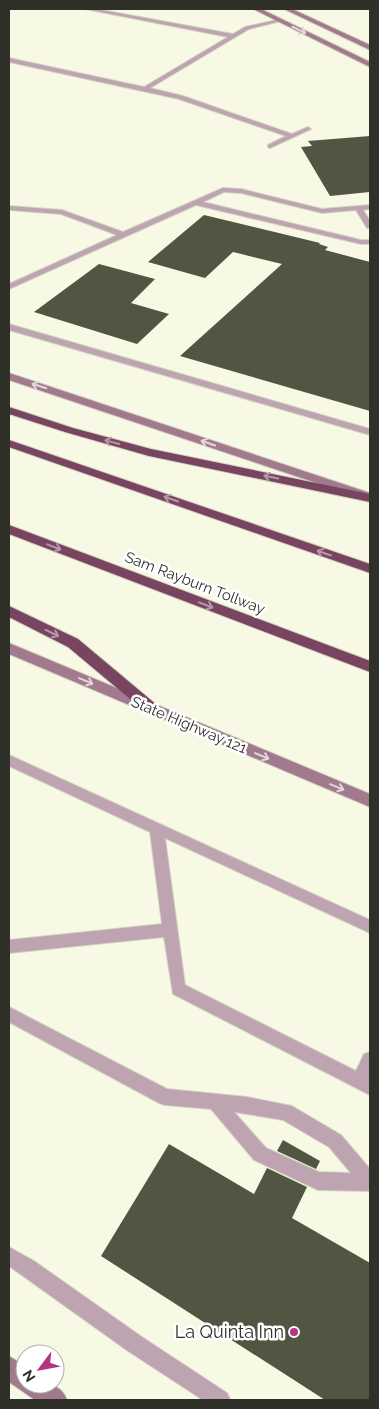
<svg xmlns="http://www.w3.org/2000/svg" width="379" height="1409" font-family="Raleway,sans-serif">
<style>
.building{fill:#535543}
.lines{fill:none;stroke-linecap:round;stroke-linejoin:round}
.lane-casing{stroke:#d3d5c3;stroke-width:2}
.secondary-casing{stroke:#d3d5c3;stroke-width:2}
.highway-casing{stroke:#d3d5c3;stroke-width:2}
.lane{fill:#bea3b0;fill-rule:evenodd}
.secondary{fill:#a17a8e;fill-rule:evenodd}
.highway{fill:#784460;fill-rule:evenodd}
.oneway{stroke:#e3d7dd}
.oneway2{stroke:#b598a8}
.poi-dot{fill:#b33482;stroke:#fff;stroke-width:2}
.labels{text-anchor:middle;stroke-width:5;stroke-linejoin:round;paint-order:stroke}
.street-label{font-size:15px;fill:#2f3028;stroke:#fff}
.near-poi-label{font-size:18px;fill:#2f3028;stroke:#fff;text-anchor:end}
</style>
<rect width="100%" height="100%" fill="#f7f9e5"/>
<path class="building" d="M370 136V192L330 196 301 147 312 146 308 141Z
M204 215 320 243 319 244 328 247 325 250 370 262V411L180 356 282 264 233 252 205 278 148 262Z
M99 264 155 279 131 303 169 314 137 344 34 312Z
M283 1140 320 1161 316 1169 277 1151Z
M169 1144 254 1194 267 1168 307 1187 292 1218 370 1263V1400H325L101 1256Z"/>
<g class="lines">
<g class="lane-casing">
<path id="lane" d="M85 9H96L233 34 245 27 281 19V21L249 29 150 88 183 96 292 134 308 127 311 129 270 148 268 147V145L286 136 179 99 9 62V58L144 87 228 37Z
M223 188 241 189 322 209 370 205V209L363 210 370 221V228H367L356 210 322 213 241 193 224 192 203 202 361 240H370V244H361L196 205 9 289V284L117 235 61 214 9 210V206L62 210 123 232Z
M9 324 370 429V435L9 330Z
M9 755 370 920V933L165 838 185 985 356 1071 364 1054 370 1052V1095L173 994 164 937 9 953V940L162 924 150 832 9 766Z
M9 1007 167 1089 247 1097 292 1106 341 1135 370 1169V1191L318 1190 254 1160 211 1109 165 1105 159 1103 9 1022ZM234 1112 283 1120 329 1147 351 1173 319 1172 266 1148Z
M9 1247 34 1261 142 1337 227 1393 230 1400H203L128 1351 9 1266Z"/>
</g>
<g class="secondary-casing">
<path id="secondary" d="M253 9H261L370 62V67Z
M284 9H292L370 45V50Z
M9 373 370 493V501L9 380Z
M9 643 370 794V807L9 654Z
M9 1356 25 1366V1384C42 1384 60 1381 67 1400H35L9 1382Z"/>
</g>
<g class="highway-casing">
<path id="highway" d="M9 407 73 428 151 449 370 494V502L149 456 65 432 9 414Z
M9 440 370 564V573L9 447Z
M9 525 370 661V672L9 534Z
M9 606 78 639 158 706 161 710 158 714 153 716 148 714 68 647 9 617Z"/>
</g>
<use href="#lane" class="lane"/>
<use href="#secondary" class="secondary"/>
<use href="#highway" class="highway"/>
</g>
<defs><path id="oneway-shaft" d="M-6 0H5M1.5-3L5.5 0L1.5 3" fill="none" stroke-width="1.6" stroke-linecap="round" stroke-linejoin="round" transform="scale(1.25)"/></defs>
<g class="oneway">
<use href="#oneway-shaft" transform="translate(299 30) rotate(26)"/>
<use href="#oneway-shaft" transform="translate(39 386) rotate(-162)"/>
<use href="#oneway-shaft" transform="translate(208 443) rotate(-161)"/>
<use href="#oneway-shaft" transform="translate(86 681) rotate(23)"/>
<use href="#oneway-shaft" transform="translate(262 756) rotate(23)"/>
<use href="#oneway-shaft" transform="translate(337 787) rotate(22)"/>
</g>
<g class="oneway2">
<use href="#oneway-shaft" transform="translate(112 442) rotate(-165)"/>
<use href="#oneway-shaft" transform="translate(271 477) rotate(-168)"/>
<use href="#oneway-shaft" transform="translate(171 499) rotate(-161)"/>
<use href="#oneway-shaft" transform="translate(54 547) rotate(21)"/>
<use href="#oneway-shaft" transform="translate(324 553) rotate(-161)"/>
<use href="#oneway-shaft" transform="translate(206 605) rotate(21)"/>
<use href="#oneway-shaft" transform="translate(52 633) rotate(26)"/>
</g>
<circle class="poi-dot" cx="294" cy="1332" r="5"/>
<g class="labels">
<g class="street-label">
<text transform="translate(195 583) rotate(21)" y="5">Sam Rayburn Tollway</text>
<text transform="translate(189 725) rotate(23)" y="5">State Highway 121</text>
</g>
<g class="near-poi-label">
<text x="284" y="1338">La Quinta Inn</text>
</g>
</g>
<rect width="379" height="1409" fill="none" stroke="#2f3028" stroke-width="20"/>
<g transform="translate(40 1369) rotate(238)"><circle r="24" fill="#ffffff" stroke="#acaca9"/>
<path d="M0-4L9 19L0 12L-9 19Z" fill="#b33482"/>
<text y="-8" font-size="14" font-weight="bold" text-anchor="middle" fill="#2f3028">N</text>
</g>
</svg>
